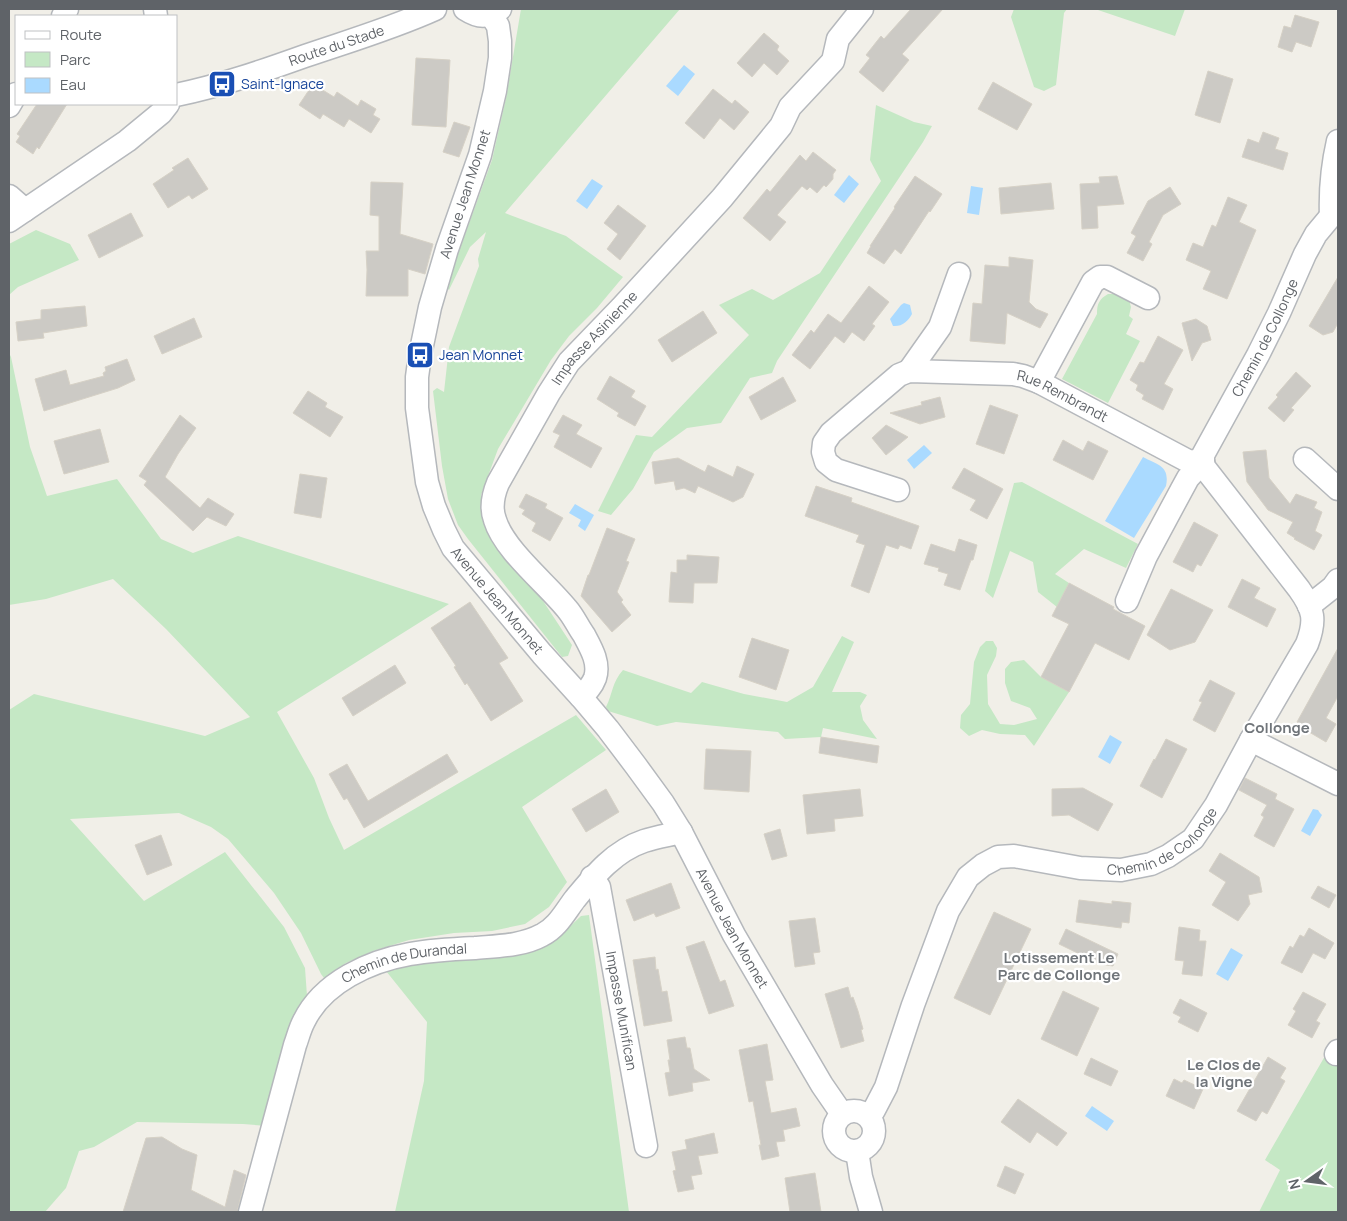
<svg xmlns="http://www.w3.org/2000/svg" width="1347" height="1221" font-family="Manrope,sans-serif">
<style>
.green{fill:#c5e8c5}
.water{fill:#aadaff}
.building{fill:#cccac5;stroke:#d6d1c6}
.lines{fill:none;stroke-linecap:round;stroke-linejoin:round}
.minor-casing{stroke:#b5b8bc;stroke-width:25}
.minor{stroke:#fff;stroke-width:22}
.labels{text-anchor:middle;stroke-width:4.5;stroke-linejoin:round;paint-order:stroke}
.street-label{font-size:14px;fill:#5f6368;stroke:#fff}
.transit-label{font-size:14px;fill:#164399;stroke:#fff;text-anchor:start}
.neighbourhood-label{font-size:15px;font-weight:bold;fill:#70757a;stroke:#fff}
</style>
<rect width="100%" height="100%" fill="#f1efe8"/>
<path class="green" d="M521 9H680L505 213 566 236 623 277 597 308 569 336 551 360 498 449 481 495 482 514 526 575 572 645 568 656 562 657 468 539 458 525 448 499 442 466 433 391 437 388 444 392 449 347 479 266 478 259 486 232 470 247 449 290 446 287 492 160 506 98Z
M1014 9H1067L1064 13 1056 85 1044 91 1034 87 1011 17Z
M1095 9H1185L1175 36Z
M876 105 914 122 932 126 923 142 777 361 772 373 750 378 721 423 687 428 654 452 633 489 611 515 598 511 636 435 652 437 749 335 719 305 752 289 773 300 820 273 881 181 870 160Z
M36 230 70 244 79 260 18 287 9 295V244Z
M1108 294H1116L1129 300 1131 307 1129 316 1133 319 1126 334 1140 341 1108 403 1062 379 1097 314C1097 304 1099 299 1108 294Z
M9 353 11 357 30 447 47 496 117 479 161 539 193 553 238 536 449 604 277 712 314 778 329 818 344 850 576 715 606 750 522 807 567 882 549 907 525 924 492 931 454 933 409 940 373 951 346 963 324 978 321 974 301 933 274 893 228 839 211 827 179 813 70 819 144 901 225 852 284 927 305 968 307 996 296 1012 289 1031 268 1126 243 1124 137 1122 94 1147 79 1151 66 1188 45 1212H9V710L34 694 205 736 250 717 166 629 113 579 46 599 9 605Z
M1022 482 1138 544 1126 568 1084 549 1055 574 1069 583 1057 607 1038 592 1033 562 1010 551 993 598 985 591 1014 483Z
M842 636 854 642 832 692H860L867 695 860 706 863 720 877 739 823 728 821 737 785 739 778 732 676 722 657 726 608 711 606 707C613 693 612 682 623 670L691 693 702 682 744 694 787 702 813 687Z
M986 641H993L997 648 996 656 987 675 988 704 1000 724 1014 725 1037 719 1030 708 1011 701 1005 683V669L1011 662 1024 660 1041 677 1069 692 1034 746 1025 735 1000 734 982 730 969 736 960 728 961 715 970 704 974 662 980 647Z
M589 915 629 1212H395L424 1081 427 1022 386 971 561 935 581 916Z
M1325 1056 1338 1062V1212H1259L1280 1170 1265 1160Z"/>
<path class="water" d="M684 65 695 74 678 96 666 86Z
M849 175 859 184 844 203 834 195Z
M592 179 603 186 587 209 576 201Z
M971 186 983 188 979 215 967 213Z
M904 303 910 305 912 314C908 321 902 327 893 326L890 319 901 305Z
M924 445 932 453 914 469 907 460Z
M1143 457C1158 465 1170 466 1166 486L1134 538 1105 521Z
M575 504 594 515 585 531 578 526 581 520 569 513Z
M1110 735 1122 742 1110 764 1098 757Z
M1313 809 1318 810 1320 813 1322 815 1310 836 1301 831Z
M1231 948 1243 955 1228 981 1216 974Z
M1092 1106 1114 1121 1107 1131 1085 1116Z"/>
<path class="building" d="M911 9H943L902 54 909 60 883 92 859 72 870 58 866 55 881 36 884 39Z
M1295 15 1319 22 1311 47 1296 42 1292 52 1278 47 1284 26 1291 28Z
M764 33 779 46 777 50 789 61 777 75 764 63 752 77 737 63Z
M416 58 450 60 446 127 412 125Z
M1208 71 1233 79 1220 123 1195 115Z
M993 82 1032 104 1017 130 978 109Z
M313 84 334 97 337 92 358 106 361 100 376 109 373 115 380 119 371 133 349 119 344 127 323 114 320 119 299 105Z
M713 89 732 104 735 100 749 112 734 130 720 118 704 139 685 123Z
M37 104H67L39 149 37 147 33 154 16 142 20 136 17 134Z
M454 122 470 127 459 157 443 152Z
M1263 132 1279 138 1275 149 1288 153 1283 170 1242 157 1248 139 1259 143Z
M813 152 836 170 833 174V179L826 187 824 185 817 193 810 187 807 190 802 186 777 215 786 222 770 241 743 218 767 189 770 192 800 155 806 161Z
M188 158 208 189 192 199 189 195 168 208 153 184 174 170 172 168Z
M915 176 942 194 930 212 929 211 901 254 895 249 884 264 867 253 871 246H870L895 208 894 207Z
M1117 176 1124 204 1097 206 1098 228 1082 229 1080 184 1100 183 1099 177Z
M371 182 403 183 400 234 433 244 425 274 408 269V296H366L367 270 366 251H379V216L370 215Z
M1051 183 1054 209 1001 214 999 188Z
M1170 187 1181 204 1163 215 1149 242 1152 244 1143 261 1127 253 1136 236 1131 233 1148 201Z
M1228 197 1247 205 1239 222 1256 230 1227 299 1203 289 1211 271 1186 260 1193 243 1203 247 1212 225 1216 227Z
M618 205 646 226 620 260 607 249 618 234 604 223Z
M131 213 143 236 99 258 88 235Z
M1009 257 1033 260 1029 302 1036 309 1048 314 1040 328 1007 313 1005 344 970 341 973 303 982 304 985 265 1009 267Z
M1338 277V323L1333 332 1323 335 1309 326Z
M869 286 889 302 872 324 875 326 864 341 852 332 844 343 835 336 810 369 792 355 811 330 814 333 828 314 841 323Z
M85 306 87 326 43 333 44 338 18 341 16 322 41 319V310Z
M703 311 717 333 672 362 658 340Z
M194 318 202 337 162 354 154 336Z
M1196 319 1207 326 1211 340 1202 343 1192 361 1182 323Z
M1158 336 1183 350 1164 384 1173 389 1163 410 1142 399 1144 395 1136 390 1138 385 1130 380 1140 362 1144 363Z
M127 359 135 380 118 388 44 411 35 379 66 370 70 385 104 376 103 373 106 371 105 367Z
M1296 372 1311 386 1291 408 1294 410 1284 422 1268 408 1278 397 1276 395Z
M610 376 635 391 631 397 646 406 635 426 617 416 619 413 597 399Z
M783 377 796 401 761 420 749 397Z
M308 391 327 403 325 407 343 417 330 437 293 413Z
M940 397 945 417 920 424 890 413 922 405 921 402Z
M990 405 1018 415 1004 454 976 444Z
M180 415 196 428 178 454 165 477 200 508 208 498 234 514 226 526 207 517 193 531 144 485 147 481 139 476Z
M563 415 582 425 576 434 602 448 591 468 554 447 560 435 553 432Z
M886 425 908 437 886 455 872 438Z
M100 429 109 462 64 474 54 441Z
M1063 440 1083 451 1088 441 1108 451 1093 480 1053 460Z
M1266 450 1269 478 1290 504 1296 494 1317 502 1314 508 1322 512 1315 531 1322 535 1314 550 1294 539 1295 538 1287 533 1293 522 1268 510 1247 482 1243 452Z
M678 458 705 472 708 465 733 477 737 466 754 474 743 497 733 502 698 486 695 493 684 488 676 490 674 481 655 484 652 462Z
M964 468 1003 489 987 519 970 510 976 500 952 488Z
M300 474 327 478 321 518 294 513Z
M816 486 852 498 851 502 919 526 911 549 900 545 898 549 886 545 869 593 851 586 865 545 856 542 859 535 805 516Z
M526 494 547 504 545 508 563 518 550 541 532 531 536 523 522 514 525 510 519 507Z
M1194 522 1218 535 1201 566 1197 564 1193 572 1173 562Z
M607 528 635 539 626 561 629 562 617 592 623 600 621 602 631 615 612 632 581 596 588 575H589Z
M959 539 977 545 973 560H971L960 590 944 585 948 574 938 571 939 568 924 564 931 544 955 552Z
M687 555 719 557 717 583H694L693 603 669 602 671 572 677 573V560H687Z
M1242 579 1260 588 1254 598 1276 609 1267 627 1228 607Z
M1069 583 1114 607 1113 609 1145 626 1129 660 1095 643 1069 692 1041 677 1069 624 1052 616Z
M1171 589 1213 610 1195 642 1170 650 1147 635Z
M470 602 508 658 499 663 523 701 491 721 467 683 465 685 454 667 456 666 431 628Z
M752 638 789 650 776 690 739 677Z
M1338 648V696L1326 718 1336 724 1326 742 1299 726 1300 724 1297 722Z
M395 665 406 683 353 716 342 698Z
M1210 680 1235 693 1215 732 1193 720 1202 702 1199 701Z
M821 737 879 746 877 763 819 753Z
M1166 739 1187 749 1162 798 1140 786 1154 759 1155 760Z
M706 749 751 751 749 792 704 789Z
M447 754 458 772 364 828 347 798 344 800 329 774 347 764 368 801Z
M1245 778 1277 794 1275 799 1294 809 1274 847 1254 836 1264 817 1261 815 1267 805 1239 790Z
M1083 788 1113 804 1098 831 1069 815 1052 816V789Z
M606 789 619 812 586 832 572 809Z
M860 789 863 816 834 819 835 831 807 834 803 795Z
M780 829 787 856 772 860 764 834Z
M161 835 172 865 147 875 135 845Z
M1220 853 1259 877 1262 892 1248 895 1250 904 1238 921 1212 905 1226 882 1209 871Z
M671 883 680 908 656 917 654 913 634 921 626 900Z
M1318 886 1336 895 1329 908 1311 898Z
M1079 900 1112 904V901L1131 903 1129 923 1122 922 1121 928 1076 922Z
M994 912 1031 929 990 1015 954 998Z
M815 918 820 952 813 953 815 964 795 967 789 921Z
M1179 927 1200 930 1199 941H1206L1202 976 1182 974 1184 961 1175 960Z
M1309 928 1334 943 1325 959 1313 953 1302 973 1281 963 1290 946 1293 948 1300 935 1304 937Z
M1066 929 1118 954 1113 966 1100 964 1059 944Z
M704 941 720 982 725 980 734 1006 709 1014 686 947Z
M655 957 656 970 658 969 662 992 667 991 672 1021 644 1026 633 960Z
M848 987 851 998 853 997 858 1011 863 1029 861 1030 864 1041 841 1048 825 994Z
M1063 991 1099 1008 1077 1056 1041 1039Z
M1303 992 1326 1004 1316 1021 1320 1023 1312 1038 1288 1025 1296 1011 1293 1009Z
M1180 999 1207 1013 1198 1032 1178 1022 1181 1017 1173 1013Z
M685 1037 687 1048H690L694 1069 710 1080 692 1083 693 1091 669 1096 665 1073 670 1072 668 1060H670L667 1040Z
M767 1044 773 1080 765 1081 771 1113 796 1108 800 1126 783 1130 785 1141 776 1142 779 1156 762 1160 759 1145H761L753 1101 749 1102 739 1050Z
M1268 1057 1286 1068 1280 1078 1285 1081 1267 1114 1262 1111 1256 1121 1237 1111Z
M1091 1058 1118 1071 1111 1086 1084 1074Z
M1174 1079 1182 1083 1184 1080 1203 1089 1194 1109 1166 1096Z
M1018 1099 1067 1133 1057 1146 1037 1132 1030 1143 1001 1122Z
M714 1133 718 1153 698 1156 702 1174 691 1176 694 1189 678 1192 673 1171 676 1170 672 1152 687 1149 685 1140Z
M162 1137 182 1149 197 1155 191 1190 225 1207 234 1170 246 1175 237 1212H123L146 1138Z
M1005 1166 1024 1174 1015 1194 997 1186Z
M815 1173 821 1212H790L785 1178Z"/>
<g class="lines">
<g class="minor-casing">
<g id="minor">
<path d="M155 9 156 16"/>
<path d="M465 9C479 18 487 18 500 9"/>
<path id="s1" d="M491 15 498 26 500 41V58L495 91 480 155 447 249 430 307 420 355 417 377V408L427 482 434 506 444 530 453 548 542 654 581 697 608 729 636 766 663 803 681 832 734 935 822 1085 842 1114"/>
<path d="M63 16 67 9"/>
<path id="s2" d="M176 95C220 86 263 71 305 56 349 41 393 28 435 9"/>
<path d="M9 106 16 94"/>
<path d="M9 196 25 210"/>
<path d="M1331 216C1330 190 1332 167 1338 141"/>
<path d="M9 221 127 141 161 113 168 104"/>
<path d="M909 371 940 327 959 274"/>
<path d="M1039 382 1093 282 1100 277H1107L1148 298"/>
<path d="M1305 459 1338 489"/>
<path id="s3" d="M898 490 836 470 826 462 823 452 824 443 831 433 899 375 909 371 1013 374 1023 376 1039 382 1188 461 1203 462"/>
<path d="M1127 601 1146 556 1182 489 1188 478 1203 462"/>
<path d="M1309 606 1333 587 1338 580"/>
<path id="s4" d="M581 697C587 691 592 686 595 678 600 663 591 648 584 635 578 627 574 617 567 609 547 584 504 550 495 520 490 507 493 495 498 483L549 393 569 362 621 308 722 198 781 126 790 107 833 61 838 39 862 9"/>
<path d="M1251 740 1338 784"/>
<path id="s5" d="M592 877 599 887 646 1146"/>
<path d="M1336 1054 1338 1051"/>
<circle cx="854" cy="1131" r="20"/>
<path id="s6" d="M869 1117 874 1110 886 1087 913 1005 948 911 968 877 983 865 998 857 1014 856 1080 868 1121 870 1151 864 1168 856 1193 839 1216 805 1251 740 1307 644C1316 620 1314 610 1299 589L1204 467 1203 462V455L1258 355 1279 313 1305 254 1316 234 1331 216"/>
<path d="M857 1151 861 1177 871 1212"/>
<path id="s7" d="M250 1212 295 1045C298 1037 300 1028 304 1021 323 982 370 961 410 954 432 950 453 949 475 948 497 946 522 946 542 935 557 928 565 912 575 899 594 876 614 851 644 841 656 837 669 835 681 832"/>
</g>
</g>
<use href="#minor" class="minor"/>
</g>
<defs>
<g id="bus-square" transform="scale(1.4375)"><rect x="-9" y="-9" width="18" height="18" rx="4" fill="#1a4fb4" stroke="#fff"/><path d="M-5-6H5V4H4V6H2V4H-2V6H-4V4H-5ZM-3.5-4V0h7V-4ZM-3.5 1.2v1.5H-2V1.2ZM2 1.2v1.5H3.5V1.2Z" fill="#fff"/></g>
</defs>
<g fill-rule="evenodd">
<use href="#bus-square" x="222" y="84"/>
<use href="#bus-square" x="420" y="355"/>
</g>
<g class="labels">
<g class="street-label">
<text dy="5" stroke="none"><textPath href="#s2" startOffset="168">Route du Stade</textPath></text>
<text transform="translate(465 194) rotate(-72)" y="5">Avenue Jean Monnet</text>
<text dy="5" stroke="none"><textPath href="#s6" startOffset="1085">Chemin de Collonge</textPath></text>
<text dy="5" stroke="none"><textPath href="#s4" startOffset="429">Impasse Asinienne</textPath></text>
<text dy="5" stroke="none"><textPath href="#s3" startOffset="368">Rue Rembrandt</textPath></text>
<text dy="5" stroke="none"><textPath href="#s1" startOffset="621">Avenue Jean Monnet</textPath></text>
<text dy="5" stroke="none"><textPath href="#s6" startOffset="472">Chemin de Collonge</textPath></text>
<text dy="5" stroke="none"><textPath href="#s1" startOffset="1026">Avenue Jean Monnet</textPath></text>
<text dy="5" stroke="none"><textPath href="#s7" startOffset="321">Chemin de Durandal</textPath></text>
<text dy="5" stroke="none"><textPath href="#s5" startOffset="138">Impasse Munifican</textPath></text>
</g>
<g class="transit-label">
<text x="241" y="89">Saint-Ignace</text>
<text x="439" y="360">Jean Monnet</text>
</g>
<g class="neighbourhood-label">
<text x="1277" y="733">Collonge</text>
<text x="1059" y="963">Lotissement Le<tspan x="1059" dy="17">Parc de Collonge</tspan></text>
<text x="1224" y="1070">Le Clos de<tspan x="1224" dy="17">la Vigne</tspan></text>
</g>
</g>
<rect width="1347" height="1221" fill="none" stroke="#5f6368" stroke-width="20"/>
<rect x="15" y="15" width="162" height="90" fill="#ffffff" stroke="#bfc1c3"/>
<rect x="25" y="31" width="25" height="8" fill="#ffffff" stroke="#bfc1c3"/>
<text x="60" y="40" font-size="15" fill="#5f6368">Route</text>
<rect x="25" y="52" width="25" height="15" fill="#c5e8c5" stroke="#bfc1c3"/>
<text x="60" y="65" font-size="15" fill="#5f6368">Parc</text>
<rect x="25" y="78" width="25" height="15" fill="#aadaff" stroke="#bfc1c3"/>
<text x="60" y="90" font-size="15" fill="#5f6368">Eau</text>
<g transform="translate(1307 1181) rotate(256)" stroke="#ffffff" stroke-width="4" paint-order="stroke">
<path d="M0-4L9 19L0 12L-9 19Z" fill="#5f6368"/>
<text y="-8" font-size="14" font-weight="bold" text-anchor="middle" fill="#5f6368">N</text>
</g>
</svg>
